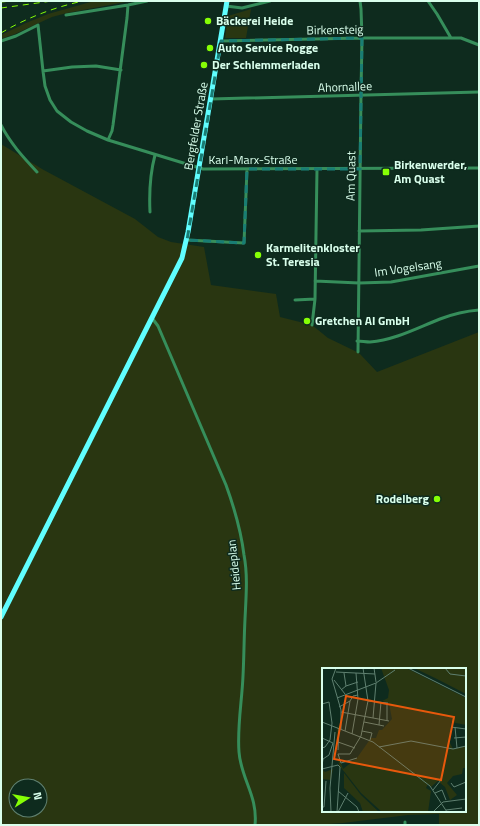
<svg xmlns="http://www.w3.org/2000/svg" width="480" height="826" font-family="'Titillium Web',sans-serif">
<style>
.green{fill:#293611;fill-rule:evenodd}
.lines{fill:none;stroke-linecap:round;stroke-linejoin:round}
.minor{stroke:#368e5b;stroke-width:3}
.primary{stroke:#60feff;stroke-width:5}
.tram{stroke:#86ff05;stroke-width:1}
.rail{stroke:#86ff05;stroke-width:1;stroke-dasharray:6 5;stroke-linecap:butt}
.marked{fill:none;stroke:#197d74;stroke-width:3;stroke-dasharray:8 5;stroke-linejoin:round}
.poi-dot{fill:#86ff05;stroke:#0e2b1e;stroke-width:1.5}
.labels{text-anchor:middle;stroke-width:3;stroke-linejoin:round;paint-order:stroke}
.poi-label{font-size:12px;font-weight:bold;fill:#d9ffec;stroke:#0e2b1e;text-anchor:start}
.street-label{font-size:12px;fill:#d9ffec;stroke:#0e2b1e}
.inset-road{fill:none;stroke:#5f8070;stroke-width:1}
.view{fill:#e8590c;fill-opacity:0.15;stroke:#e8590c;stroke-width:2}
.inset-edge{fill:none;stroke:#d9ffec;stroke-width:2}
</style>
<rect width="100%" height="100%" fill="#0e2b1e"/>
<path class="green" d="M94 1H131L67 13 52 17 15 34 1 39V35L26 23 48 14Z
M251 9 246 38H225L228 16Z
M1 144 42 169 135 219 158 237 171 242 204 247 211 285 276 294 280 317 312 325 328 338 355 351 360 354 377 372 479 332V825H439V814L408 815 343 823 314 825H1ZM323 669H465V811H323ZM16 786H40V810H16Z"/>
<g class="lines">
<path class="minor" d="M428 1 437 14 451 38H461L479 45
M226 6 242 8 270 1
M66 15 128 5 147 1
M1 41 16 36 38 25 43 71 45 86 50 100 57 111 71 122 87 131 108 140 203 169 479 168
M221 41 362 38H451
M43 71 72 67 96 66 121 70
M211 99 479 92
M1 125C10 143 23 157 37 172
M108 140 112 131 113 125 127 18 128 5
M150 212C149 192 150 174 155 155
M359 231 421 230 479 226
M187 240 244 243 247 169
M315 281 359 283 391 282 479 266
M295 300 315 299
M152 318 158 326 226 485C234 507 241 531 244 555 248 576 246 597 245 619 244 638 244 657 243 676 242 701 237 727 239 752 241 779 258 796 255 825
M312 325 315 299 317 169
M357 341C361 341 366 342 370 342 395 340 417 328 440 319 453 314 466 311 479 310
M358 352 361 93 362 38 361 9 360 1
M405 822V825"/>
<path class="primary" d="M1 617 182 258 188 232 227 1"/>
<path class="tram" d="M1 2 12 1"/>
<path class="rail" d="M1 8 52 1
M1 33C26 18 55 7 83 1"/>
</g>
<path class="marked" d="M362 38 360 169H247L244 243 187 240 221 41Z"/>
<g class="poi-dot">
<circle cx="208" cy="21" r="4"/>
<circle cx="210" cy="48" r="4"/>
<circle cx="204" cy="65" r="4"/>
<rect x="382" y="168" width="8" height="8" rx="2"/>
<circle cx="258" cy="255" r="4"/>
<circle cx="307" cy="321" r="4"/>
<circle cx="437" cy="499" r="4"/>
</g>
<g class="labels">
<g class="poi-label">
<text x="216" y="25">Bäckerei Heide</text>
<text x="218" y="52">Auto Service Rogge</text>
<text x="212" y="69">Der Schlemmerladen</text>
<text x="394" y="169">Birkenwerder,<tspan x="394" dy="14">Am Quast</tspan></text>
<text x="266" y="252">Karmelitenkloster<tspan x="266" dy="14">St. Teresia</tspan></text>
<text x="315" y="325">Gretchen AI GmbH</text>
<text x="429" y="503" text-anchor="end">Rodelberg</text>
</g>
<g class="street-label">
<text transform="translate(335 30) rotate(-1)" y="4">Birkensteig</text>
<text transform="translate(345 87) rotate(-2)" y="4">Ahornallee</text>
<text transform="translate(196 126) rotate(-80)" y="4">Bergfelder Straße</text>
<text x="253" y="164">Karl-Marx-Straße</text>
<text transform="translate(351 176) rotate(-89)" y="4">Am Quast</text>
<text transform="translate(408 268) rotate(-8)" y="4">Im Vogelsang</text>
<text transform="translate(234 565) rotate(-96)" y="4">Heideplan</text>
</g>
</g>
<g transform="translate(322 668)">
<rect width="144" height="144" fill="#0e2b1e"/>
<path d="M59 0H84L144 30V57L129 54 127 73 131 81 144 78V100H141L140 106 131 108 125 115 135 127 128 132 123 119 117 114 118 111 109 119 106 116 104 120 109 123 106 144H60L39 125 17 97 14 78 15 59 18 58 16 60 15 84 21 101 35 90 49 70H54L57 62H60L70 51 67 35 60 33 66 30 67 22ZM92 0H144V26L115 11ZM0 101 3 104 11 101 9 112 0 111ZM22 105 39 127 57 144H41L38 135 22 120Z" fill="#293611"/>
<path class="inset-road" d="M14 0 10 11 19 42V61M52 0 54 14M86 0 144 29M123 0 128 6 144 8M14 4 53 6M12 12 23 26M24 18 36 14M19 22 24 18 22 5M15 30 54 15 73 2M46 33 66 35M65 35V53M0 36 7 34 10 55 8 72 3 79 0 80M17 39 28 33 31 28 36 27M19 44 67 53M51 50 54 15M0 54 51 74 108 118 125 144M42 54 62 58M57 57 59 34M129 59 144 61M133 59 135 80M23 63 28 33M40 63 50 65 48 72M30 66 36 31 34 5M0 70 11 75 7 87 1 91 0 98M132 70 144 69M16 74 33 80M57 79 89 73 131 81 144 78M16 82 17 61M35 90 19 95 16 86H28L39 68 46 33 41 0M0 101 16 97 18 99 15 144M129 115 132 119 144 114M111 122 119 112M16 123 35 139 37 144M113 125 120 122 124 132M0 139H2L4 113M124 142 140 140M9 144 8 120 13 64M16 144 26 125M111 144 121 134 144 131"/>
<path class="view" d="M24 28 132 49 119 112 12 91Z"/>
<rect width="144" height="144" class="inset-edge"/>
</g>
<rect width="480" height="826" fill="none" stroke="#d9ffec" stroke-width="4"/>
<g transform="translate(28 798) rotate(79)"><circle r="19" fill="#0e2b1e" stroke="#5f8070"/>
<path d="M0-3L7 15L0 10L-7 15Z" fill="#86ff05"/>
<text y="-6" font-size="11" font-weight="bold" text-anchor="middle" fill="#d9ffec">N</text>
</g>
</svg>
